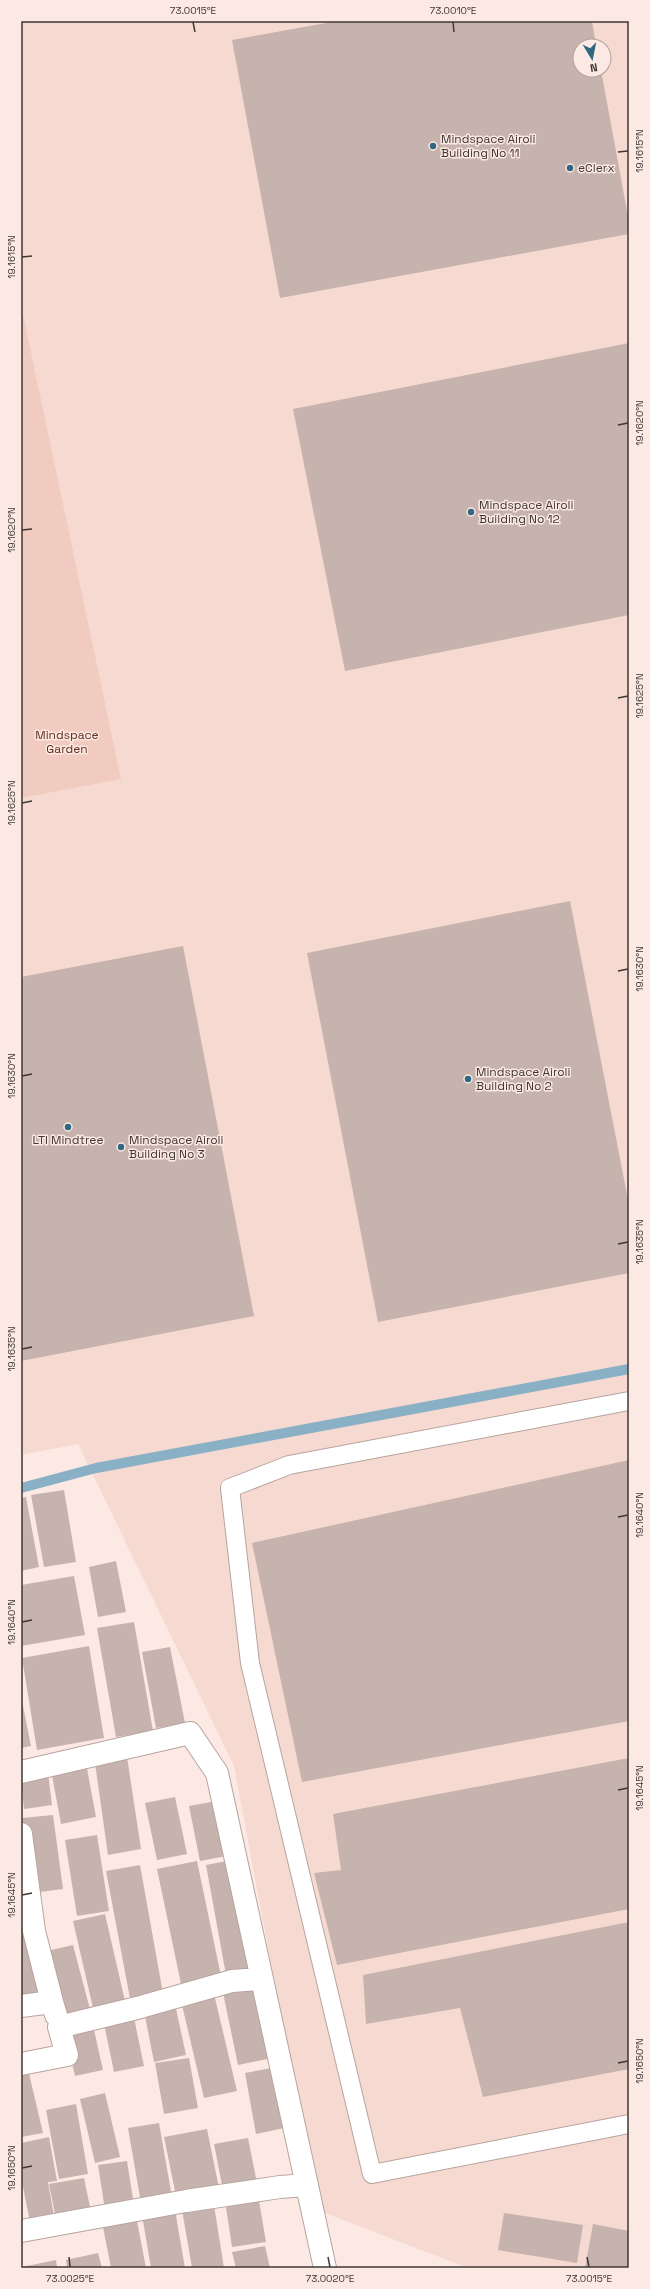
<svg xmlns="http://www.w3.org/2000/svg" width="650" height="2289" font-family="'Space Grotesk',sans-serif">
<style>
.built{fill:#f6dad1;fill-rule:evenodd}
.green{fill:#f1cbbf}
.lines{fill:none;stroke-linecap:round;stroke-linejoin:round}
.stream{stroke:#89b0c4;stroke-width:10}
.building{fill:#c7b3ad}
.service-casing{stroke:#b7a49e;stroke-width:20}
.minor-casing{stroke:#b7a49e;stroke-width:24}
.service{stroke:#fff;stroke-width:18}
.minor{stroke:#fff;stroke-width:22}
.ticks{fill:none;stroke:#3e3734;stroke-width:1.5}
.poi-dot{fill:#2e6881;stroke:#fde9e3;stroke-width:1.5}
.labels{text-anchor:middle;stroke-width:3;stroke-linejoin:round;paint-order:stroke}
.poi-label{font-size:12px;fill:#3e3734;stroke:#fde9e3;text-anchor:start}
.park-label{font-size:12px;fill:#612d1c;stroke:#fde9e3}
.neatline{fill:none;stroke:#3e3734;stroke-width:1.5}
.ticks-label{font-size:10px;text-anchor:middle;fill:#3e3734}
</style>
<rect width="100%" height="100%" fill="#fde9e3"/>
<path class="built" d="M21 21H629V2268H468L317 2210 234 1766 78 1444 21 1455ZM580 46H604V70H580Z"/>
<path class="green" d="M21 305 121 779 21 798Z"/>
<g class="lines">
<path class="stream" d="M21 1488 96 1468 629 1369"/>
</g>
<path class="building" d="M337 21H592L596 46H580V70H601L629 222V234L280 298 232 40Z
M629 343V615L345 671 293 409Z
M570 901 629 1205V1273L378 1322 307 953Z
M183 946 254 1316 21 1361V977Z
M629 1460V1721L302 1782 252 1543Z
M64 1490 76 1562 44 1567 31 1495Z
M26 1497 39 1567 21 1571V1498Z
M116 1561 126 1612 98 1617 89 1567Z
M74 1576 85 1635 21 1646V1585Z
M134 1622 153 1731 116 1737 97 1628Z
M89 1646 104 1738 37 1750 22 1658Z
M170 1647 185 1723 156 1728 142 1652Z
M21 1696 31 1746 21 1748Z
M127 1757 141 1849 108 1855 95 1763Z
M629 1758V1909L337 1965 314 1873 341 1870 333 1814Z
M86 1763 96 1817 61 1824 51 1770Z
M48 1773 52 1805 24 1809 21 1777Z
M175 1797 187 1854 157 1860 145 1803Z
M222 1800 232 1855 200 1861 189 1806Z
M53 1815 63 1889 32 1893 22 1818Z
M97 1835 109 1911 77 1916 65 1840Z
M232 1860 252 1970 226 1975 206 1865Z
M197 1861 221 1976 181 1984 157 1869Z
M140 1865 164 1999 131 2004 106 1871Z
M21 1912 41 1993 21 1997Z
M105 1914 125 2001 93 2008 73 1921Z
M629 1922V2069L483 2097 460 2008 366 2024 363 1975Z
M73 1945 91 2013 62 2021 43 1952Z
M256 1981 272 2058 238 2065 222 1988Z
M214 1994 237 2091 204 2098 181 2001Z
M175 2004 186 2055 154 2062 144 2011Z
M133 2013 144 2066 114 2072 103 2019Z
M92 2021 103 2070 75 2076 64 2028Z
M189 2058 198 2108 164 2114 155 2063Z
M27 2065 43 2133 21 2137V2067Z
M277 2067 289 2127 256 2134 245 2073Z
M105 2093 120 2157 95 2163 80 2099Z
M76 2104 88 2174 59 2179 46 2110Z
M159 2123 172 2197 141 2203 128 2128Z
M207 2129 220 2193 177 2201 164 2137Z
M49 2137 57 2181 48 2182 55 2222 31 2227 21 2177V2143Z
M248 2138 257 2183 223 2190 214 2144Z
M127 2161 134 2205 105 2210 98 2165Z
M84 2178 91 2212 56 2219 49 2184Z
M258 2195 266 2242 232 2247 225 2201Z
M214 2205 224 2268H192L182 2210Z
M175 2210 185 2268H151L142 2215Z
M504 2213 583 2225 577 2263 498 2250Z
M137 2221 146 2268H111L103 2227Z
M593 2224 629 2231V2268H585Z
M265 2246 270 2268H236L232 2252Z
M98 2253 102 2268H67L66 2260Z
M56 2260 57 2268H22V2267Z"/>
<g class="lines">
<g class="service-casing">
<path id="service" d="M629 1401 289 1465 230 1488 250 1663 372 2174 629 2124"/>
</g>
<g class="minor-casing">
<path id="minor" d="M21 1772 190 1733 217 1773 325 2268
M21 1834 34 1931 52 2002
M21 2006 52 2002 56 2015
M21 2064 67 2055 59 2027 137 2008 232 1981 260 1979
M21 2231 186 2201 280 2187 307 2185"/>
</g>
<use href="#service" class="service"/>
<use href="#minor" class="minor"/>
</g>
<path class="ticks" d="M193 22 195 32M453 22 454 32M618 152 628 151M22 257 32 256M618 425 628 423M22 530 32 529M618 698 628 696M22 803 32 801M618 971 628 969M22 1076 32 1074M618 1244 628 1242M22 1349 32 1347M618 1517 628 1515M22 1622 32 1620M618 1790 628 1788M22 1895 32 1893M618 2063 628 2061M22 2168 32 2166M69 2257 70 2267M328 2257 330 2267M587 2257 589 2267"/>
<g class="poi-dot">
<circle cx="433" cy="146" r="4"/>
<circle cx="570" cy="168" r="4"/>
<circle cx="471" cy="512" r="4"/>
<circle cx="468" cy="1079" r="4"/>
<circle cx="68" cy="1127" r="4"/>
<circle cx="121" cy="1147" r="4"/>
</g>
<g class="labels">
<g class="poi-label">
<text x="441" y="143">Mindspace Airoli<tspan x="441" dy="14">Building No 11</tspan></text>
<text x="578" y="172">eClerx</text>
<text x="479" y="509">Mindspace Airoli<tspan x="479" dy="14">Building No 12</tspan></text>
<text x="476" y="1076">Mindspace Airoli<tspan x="476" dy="14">Building No 2</tspan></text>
<text x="68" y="1144" text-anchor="middle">LTI Mindtree</text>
<text x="129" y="1144">Mindspace Airoli<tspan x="129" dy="14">Building No 3</tspan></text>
</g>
<g class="park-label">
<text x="67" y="739">Mindspace<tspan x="67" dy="14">Garden</tspan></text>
</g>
</g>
<rect width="650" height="2289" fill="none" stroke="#fde9e3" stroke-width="44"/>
<g transform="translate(592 58) rotate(170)"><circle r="19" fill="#fde9e3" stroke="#b1a29d"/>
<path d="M0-3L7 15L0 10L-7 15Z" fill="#2e6881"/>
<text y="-6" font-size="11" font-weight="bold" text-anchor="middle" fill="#3e3734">N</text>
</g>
<rect x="22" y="22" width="606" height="2245" class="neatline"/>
<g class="ticks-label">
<text x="193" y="14">73.0015°E</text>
<text x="453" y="14">73.0010°E</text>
<text transform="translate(639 151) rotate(-90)" y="4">19.1615°N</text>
<text transform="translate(11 257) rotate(-90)" y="4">19.1615°N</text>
<text transform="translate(639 423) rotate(-90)" y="4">19.1620°N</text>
<text transform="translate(11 530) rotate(-90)" y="4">19.1620°N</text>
<text transform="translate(639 696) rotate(-90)" y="4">19.1625°N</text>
<text transform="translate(11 803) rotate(-90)" y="4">19.1625°N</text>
<text transform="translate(639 969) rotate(-90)" y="4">19.1630°N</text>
<text transform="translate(11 1076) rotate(-90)" y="4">19.1630°N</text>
<text transform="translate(639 1242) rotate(-90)" y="4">19.1635°N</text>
<text transform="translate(11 1349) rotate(-90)" y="4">19.1635°N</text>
<text transform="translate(639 1515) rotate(-90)" y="4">19.1640°N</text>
<text transform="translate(11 1622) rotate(-90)" y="4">19.1640°N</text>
<text transform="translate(639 1788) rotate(-90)" y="4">19.1645°N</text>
<text transform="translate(11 1895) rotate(-90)" y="4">19.1645°N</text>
<text transform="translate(639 2061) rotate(-90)" y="4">19.1650°N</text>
<text transform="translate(11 2168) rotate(-90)" y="4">19.1650°N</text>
<text x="70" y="2282">73.0025°E</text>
<text x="330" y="2282">73.0020°E</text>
<text x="589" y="2282">73.0015°E</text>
</g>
</svg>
